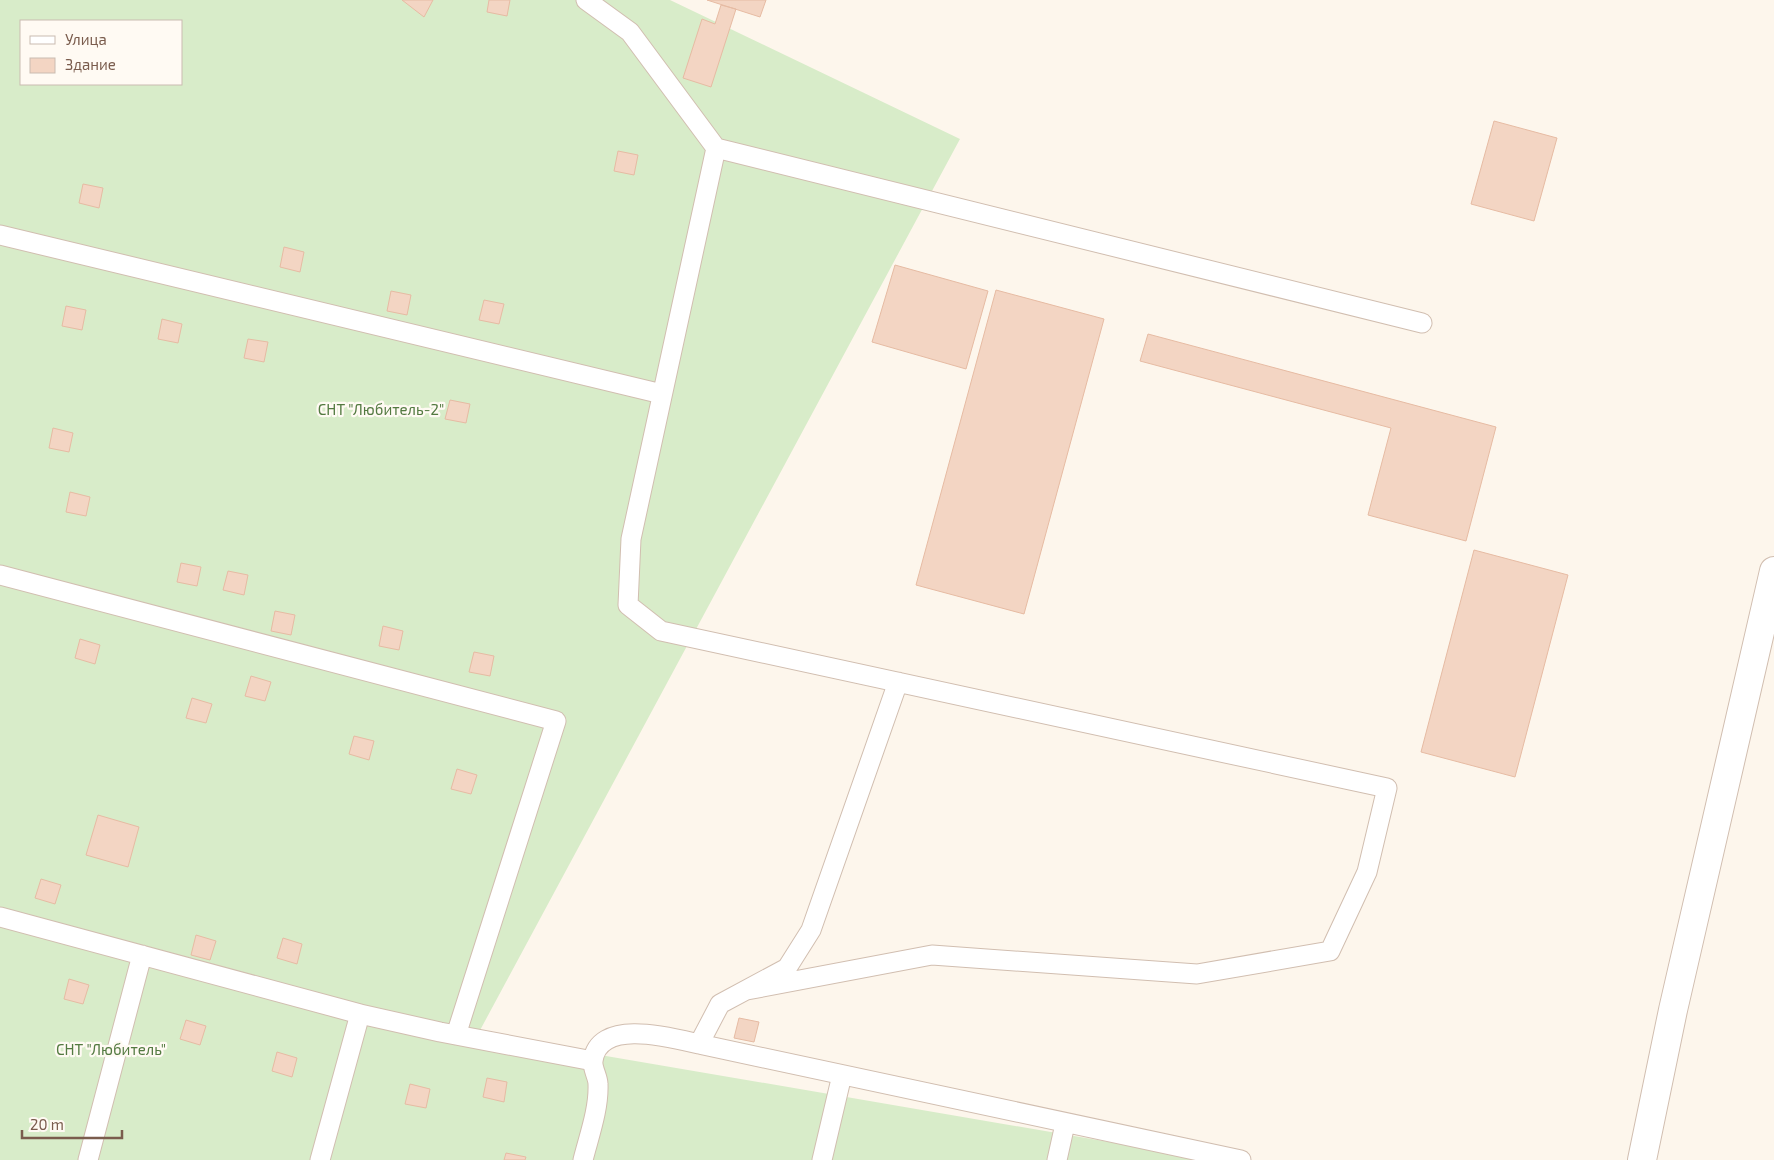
<svg xmlns="http://www.w3.org/2000/svg" width="1774" height="1160" font-family="'Exo 2',sans-serif">
<style>
.garden{fill:#d8ecc9;fill-rule:evenodd}
.building{fill:#f3d5c3;stroke:#e6bba3}
.lines{fill:none;stroke-linecap:round;stroke-linejoin:round}
.lane-casing{stroke:#d1beb0;stroke-width:21}
.street-casing{stroke:#d1beb0;stroke-width:30}
.lane{stroke:#fff;stroke-width:19}
.street{stroke:#fff;stroke-width:28}
.labels{text-anchor:middle;stroke-width:4.5;stroke-linejoin:round;paint-order:stroke}
.park-label{font-size:15px;fill:#537a41;stroke:#fffaf3}
</style>
<rect width="100%" height="100%" fill="#fdf6ec"/>
<path class="garden" d="M0 0H670L960 139 478 1034 1214 1160H0ZM21 21H181V84H21Z"/>
<path class="building" d="M402 0H433L424 17Z
M489 0H510L507 16 487 12Z
M707 0H766L760 17Z
M721 5 736 9 711 87 683 78 702 19 715 24Z
M1494 121 1557 138 1534 221 1471 204Z
M618 151 638 155 634 175 614 171Z
M83 184 103 188 99 208 79 203Z
M284 247 304 252 300 272 280 267Z
M895 265 988 291 966 369 872 342Z
M996 290 1104 319 1024 614 916 585Z
M391 291 411 295 407 315 387 311Z
M484 300 504 304 499 324 479 320Z
M66 306 86 310 82 330 62 326Z
M162 319 182 324 178 343 158 339Z
M1148 334 1496 427 1466 541 1368 515 1391 428 1140 361Z
M248 339 268 342 264 362 244 358Z
M450 400 470 404 466 423 445 419Z
M53 428 73 433 69 452 49 448Z
M70 492 90 497 86 516 66 512Z
M1474 550 1568 575 1515 777 1421 752Z
M181 563 201 567 197 586 177 582Z
M228 571 248 575 244 595 223 590Z
M275 611 295 615 291 635 271 631Z
M383 626 403 631 399 650 379 646Z
M80 639 100 645 95 664 75 658Z
M474 652 494 656 490 676 469 672Z
M251 676 271 682 265 701 245 696Z
M192 698 212 704 206 723 186 718Z
M354 736 374 741 369 760 349 754Z
M457 769 477 775 471 794 451 789Z
M98 815 139 827 128 867 86 855Z
M41 879 61 885 55 904 35 898Z
M196 935 216 941 210 960 191 955Z
M283 938 302 944 297 964 277 958Z
M69 979 89 985 83 1004 64 999Z
M739 1018 759 1022 754 1042 734 1038Z
M186 1020 206 1026 200 1045 180 1039Z
M277 1052 297 1058 292 1077 272 1071Z
M487 1078 507 1082 504 1102 483 1097Z
M410 1084 430 1089 426 1108 405 1104Z
M506 1153 526 1157 525 1160H504Z"/>
<g class="lines">
<g class="lane-casing">
<path id="lane" d="M586 0 630 32 716 148 1422 323
M716 148 631 539 628 605 661 631 1387 788 1367 872 1330 951 1197 974 932 955 747 990
M0 235 662 394
M0 575 556 721 456 1035
M0 917 360 1014 440 1032 593 1061
M699 1044 720 1004 787 968 811 930 898 682
M88 1160 142 955
M320 1160 360 1014
M583 1160C589 1136 599 1109 598 1084 598 1077 592 1068 593 1061 598 1017 673 1038 699 1044L1241 1160
M822 1160 842 1075
M1057 1160 1065 1124"/>
</g>
<g class="street-casing">
<path id="street" d="M1642 1160 1673 1010 1774 571"/>
</g>
<use href="#lane" class="lane"/>
<use href="#street" class="street"/>
</g>
<g class="labels">
<g class="park-label">
<text x="381" y="415">СНТ "Любитель-2"</text>
<text x="111" y="1055">СНТ "Любитель"</text>
</g>
</g>
<rect x="20" y="20" width="162" height="65" fill="#fffaf3" stroke="#cabbb1"/>
<rect x="30" y="36" width="25" height="8" fill="#ffffff" stroke="#cabbb1"/>
<text x="65" y="45" font-size="15" fill="#7a5c4d">Улица</text>
<rect x="30" y="58" width="25" height="15" fill="#f3d5c3" stroke="#cabbb1"/>
<text x="65" y="70" font-size="15" fill="#7a5c4d">Здание</text>
<path d="M22 1130v8h100v-8" fill="none" stroke="#7a5c4d" stroke-width="2.5"/>
<text x="30" y="1130" font-size="15" fill="#7a5c4d" stroke="#fffaf3" stroke-width="4" paint-order="stroke">20 m</text>
</svg>
